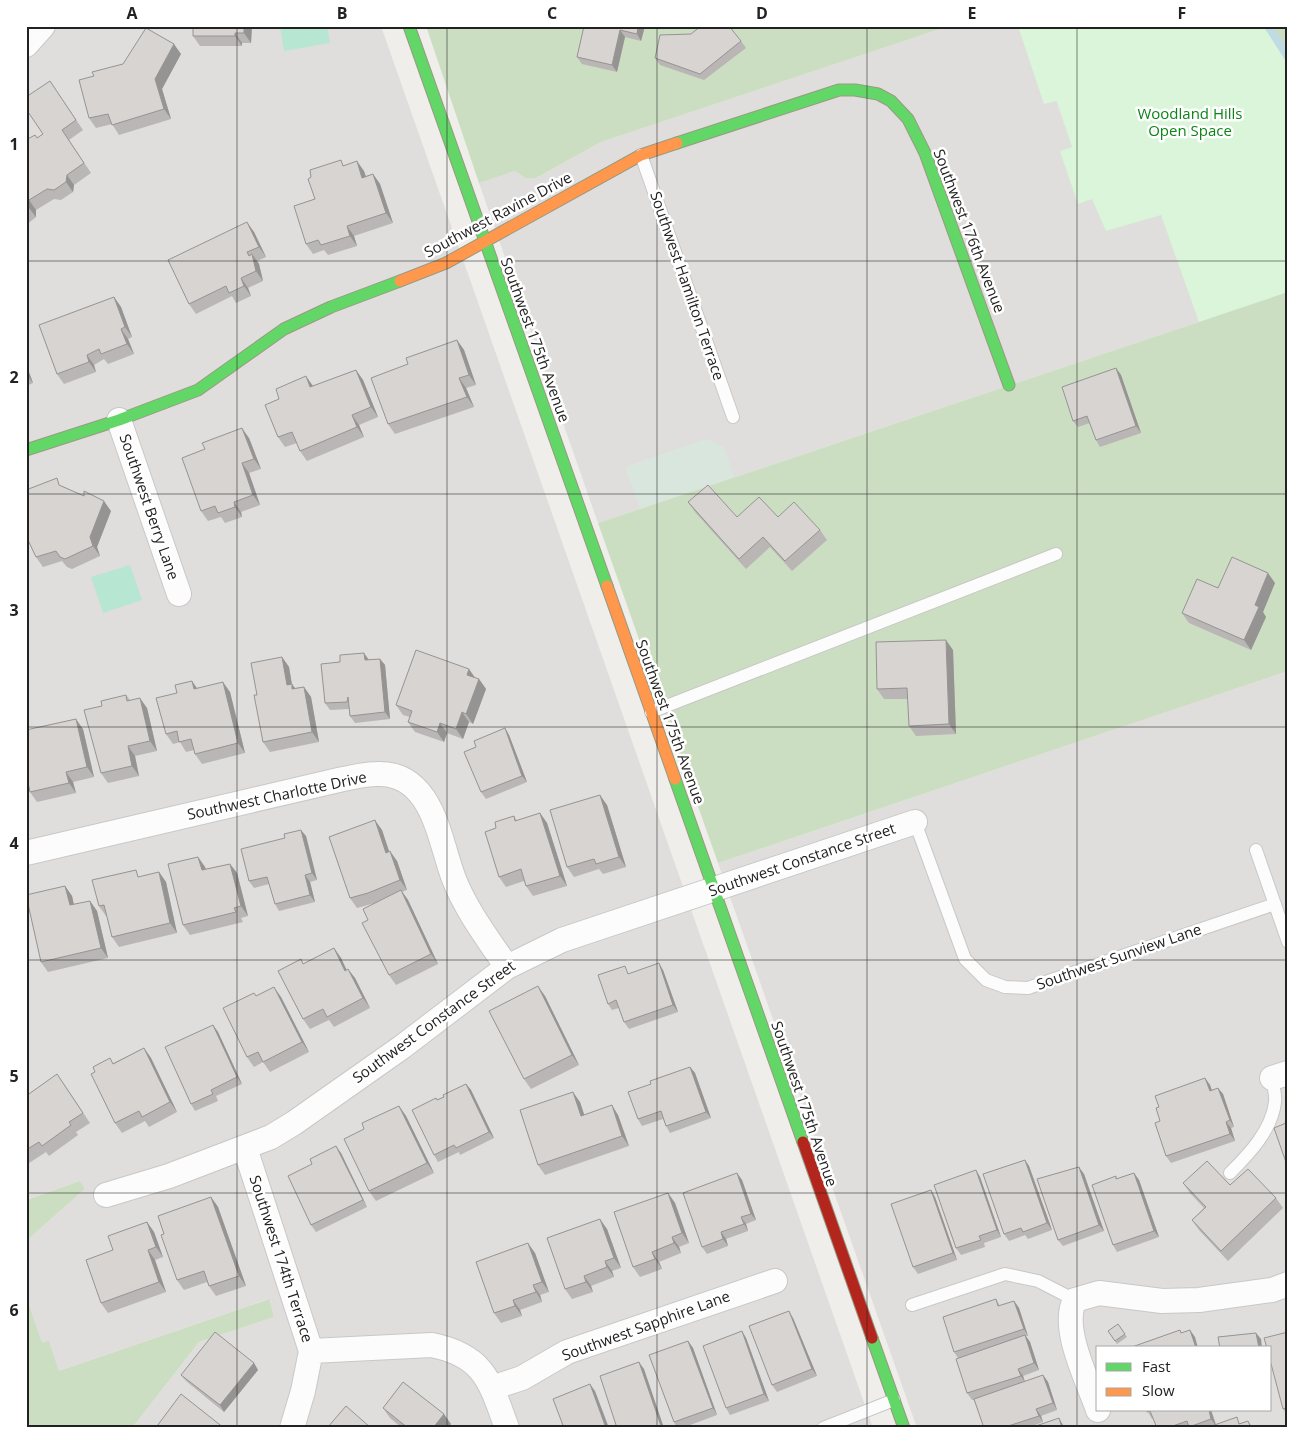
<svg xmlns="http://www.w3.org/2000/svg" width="1314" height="1454" font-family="'Open Sans',sans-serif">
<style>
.residential{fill:#dfdedc;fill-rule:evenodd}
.forest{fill:#cbdec1}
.wetland{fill:#d9e6de}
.park{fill:#daf5da}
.pitch{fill:#b7e6d2}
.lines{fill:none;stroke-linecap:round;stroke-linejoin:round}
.stream{stroke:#bfdbe3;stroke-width:8}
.lane-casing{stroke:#c9c8c7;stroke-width:14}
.street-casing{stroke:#c9c8c7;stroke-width:26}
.fast-casing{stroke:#999a82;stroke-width:13}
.slow-casing{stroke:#999a82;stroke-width:13}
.jam-casing{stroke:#999a82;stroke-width:13}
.lane{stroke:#fdfcfc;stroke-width:12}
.street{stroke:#fdfcfc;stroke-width:24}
.fast{stroke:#63d668;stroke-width:11}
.slow{stroke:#ff974d;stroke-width:11}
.jam{stroke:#b3261e;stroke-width:11}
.wall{fill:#b9b6b5}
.shaded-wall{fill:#969493}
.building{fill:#d7d4d2;stroke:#969493}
.grid{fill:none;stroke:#222;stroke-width:1;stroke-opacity:0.55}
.labels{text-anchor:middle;stroke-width:5;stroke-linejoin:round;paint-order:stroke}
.park-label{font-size:15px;fill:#0c8416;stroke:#fff}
.street-label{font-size:15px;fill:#222;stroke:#fff}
.neatline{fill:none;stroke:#222;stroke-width:2}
.grid-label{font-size:16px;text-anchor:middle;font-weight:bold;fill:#222}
</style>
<rect width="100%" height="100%" fill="#f0eeeb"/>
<path class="residential" d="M26 26H381L873 1428H132L199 1342 274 1317 268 1299 59 1371 49 1342 42 1344 26 1296V1241L85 1189 80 1181 28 1199 26 1196Z
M949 26H1018L1044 104 1056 100 1072 147 1060 152 1078 204 1092 199 1106 231 1161 215 1199 322 598 523 479 183 515 171 525 178H536L601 142Z
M1288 671V1428H917L718 863ZM1098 1348H1270V1410H1098Z"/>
<path class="forest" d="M426 26H949L601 142 536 178H525L515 171 479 183Z
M1018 26H1288V671L718 863 598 523 1199 322 1161 215 1106 231 1092 199 1078 204 1060 151 1072 147 1057 101 1044 104Z
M80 1181 85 1189 26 1241V1196L29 1199Z
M26 1296 42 1343 49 1341 59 1371 269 1299 274 1317 199 1342 132 1428H26Z"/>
<path class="wetland" d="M706 439 724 447 734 477 640 509 625 467Z"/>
<path class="park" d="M1018 26H1273L1288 68V292L1199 322 1161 215 1106 231 1092 199 1078 204 1060 151 1072 147 1057 101 1044 104Z"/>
<path class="pitch" d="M280 26H327L330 43 284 51Z
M130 565 142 600 103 613 91 577Z"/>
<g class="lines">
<path class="stream" d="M1268 26 1288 57"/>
<g class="lane-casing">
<path id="lane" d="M641 155 733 417
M651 712 1056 554
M915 822 965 959 986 980 1005 987 1028 988 1275 904
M1256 850 1288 942
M1230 1173C1249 1154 1272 1130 1275 1102 1276 1095 1273 1085 1272 1078
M912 1305 1005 1274 1038 1281 1075 1300
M823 1428 894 1400"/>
</g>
<g class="street-casing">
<path id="street" d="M26 45 43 26
M119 420 179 594
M26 853 343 779C354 777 365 774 377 774 433 772 439 840 454 879 466 910 488 939 507 967
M1272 1078 1288 1073
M245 1148 311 1351 303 1391 292 1428
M106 1195 169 1176 271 1137 294 1123 402 1047 507 967 562 940 915 822
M311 1351 432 1345C485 1356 490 1382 507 1428
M492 1388 522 1378 567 1352 775 1281
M1098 1410C1088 1381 1060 1327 1075 1300L1099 1293 1162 1301 1199 1300 1272 1290 1288 1284"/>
</g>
<g class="fast-casing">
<path id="fast" d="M409 26 607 586
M677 143 839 90H855L878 94 891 101 908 119 925 153 1009 385
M26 450 119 420 198 390 284 329 331 307 400 281
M675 779 803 1142
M872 1338 904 1428"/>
</g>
<g class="slow-casing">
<path id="slow" d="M400 281 446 263 641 155 677 143
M607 586 675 779"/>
</g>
<g class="jam-casing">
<path id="jam" d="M803 1142 872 1338"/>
</g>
<use href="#lane" class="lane"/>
<use href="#street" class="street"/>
<use href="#fast" class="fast"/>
<use href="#slow" class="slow"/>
<use href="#jam" class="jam"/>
</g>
<path class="wall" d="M193 26H252L251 43H242V46H200L193 36Z
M584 26H645L641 41 625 37 617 72 582 64 577 57Z
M741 41 746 48 704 80 660 65 655 58Z
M181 54 162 89 171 119 119 135 112 124 96 128 89 118 94 76 123 64Z
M50 81 83 130 69 140 91 173 74 185 73 192 61 200 54 199 36 210V217L26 225V140L35 135 37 138 43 134Z
M344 166 364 171 366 176 373 174 380 184 393 223 354 236 357 246 328 255 324 250 313 254 306 244 315 199Z
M254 232 266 257 257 261 259 264 263 281 248 288 251 296 236 303 232 296 196 314 189 304Z
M114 297 121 307 132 337 128 339 134 354 108 364 104 359 94 365 96 372 64 384 57 374Z
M457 340 464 350 476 385 466 388 474 407 395 434 388 424 408 364Z
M26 364 33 383 26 386Z
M1116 368 1121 375 1141 433 1100 447 1096 440 1090 423 1078 427 1073 421Z
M356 370 363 380 378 417 359 425 364 437 307 461 300 451 297 443 285 447 278 437 313 386Z
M249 438 261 469 249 473 260 505 241 512 242 517 225 523 221 517 208 521 201 511Z
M62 486 111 511 97 547 100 556 72 569 67 567 62 561 43 567 36 557Z
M688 502 737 517H778L820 530 827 540 792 571 770 547 746 569 695 512Z
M1275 583 1263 612 1266 617 1251 650 1189 623 1182 613 1218 588Z
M953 650 956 734 916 736 909 726 908 699H884L877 689Z
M282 657 289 667 292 684 295 688 304 687 311 697 319 742 270 752 263 742 257 695Z
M380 659 385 665 390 719 355 723 350 716 349 709 330 710 325 703 369 660Z
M475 678 479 679 486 689 473 724 469 722 463 739 447 733 444 742 415 732 408 722 410 717 403 715 396 705Z
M197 688 230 692 245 753 202 764 195 754 194 750 186 752 180 742 173 744 166 734Z
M126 695 130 700 147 708 157 751 135 756 139 776 108 783 101 773 102 706Z
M505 728 509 735 527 782 486 799 481 792 476 747Z
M83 729 94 777 73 782 76 793 37 802 30 792Z
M607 805 626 867 603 874 599 869 574 877 567 867Z
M540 813 547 823 567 886 533 896 526 886 524 881 506 887 499 877 496 828 514 816 517 821Z
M382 830 389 852 397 861 407 890 402 892 408 900 438 964 396 985 389 975 368 920 375 903 357 908 350 898Z
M306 836 317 880 310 882 315 902 279 911 275 904 269 884 254 888 249 881Z
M198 857 205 867 206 869 230 864 237 873 248 916 241 918 243 922 190 935 183 925Z
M159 872 166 882 177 933 119 947 112 937 107 916H106L99 906 141 877Z
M65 886 72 896 74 905 90 901 97 911 108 958 48 972 41 962Z
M334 948 341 958 346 970 355 978 370 1008 334 1027 329 1020 310 1029 303 1019 304 964Z
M663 970 678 1012 629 1029 624 1022 619 1008 612 1010 608 1004 630 973Z
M256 996 281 997 309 1052 270 1072 263 1062 254 1067 247 1057Z
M545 996 579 1065 531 1089 524 1079Z
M213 1025 218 1032 242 1084 216 1096 218 1101 195 1111 191 1104Z
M144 1048 151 1058 177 1112 149 1127 145 1121 122 1133 115 1123 95 1072Z
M690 1067 695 1073 711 1118 670 1133 666 1126 663 1119 642 1126 638 1119 651 1084Z
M1205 1078 1210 1085 1212 1090 1218 1088 1223 1094 1234 1127 1231 1128 1235 1141 1171 1163 1166 1156 1159 1107Z
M64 1084 90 1123 76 1132 78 1135 49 1156 46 1152 26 1165V1096Z
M466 1084 471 1090 494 1138 460 1155 459 1152 438 1162 434 1155 437 1100Z
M580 1102 584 1115H618L629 1146 545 1175 538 1165Z
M399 1106 406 1116 434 1173 376 1201 369 1191 364 1129Z
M341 1153 367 1207 316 1232 311 1225 312 1164Z
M1025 1160 1029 1166 1052 1230 1028 1239 1025 1235 1009 1241 1004 1234Z
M976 1170 980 1177 1001 1237 984 1243 985 1247 961 1255 956 1248Z
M737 1173 742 1180 756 1220 746 1224 748 1231 726 1239 728 1246 707 1254 702 1247Z
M1134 1173 1139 1180 1159 1237 1117 1252 1113 1245 1116 1176 1117 1179Z
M1084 1174 1104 1231 1063 1246 1058 1240Z
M1183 1183 1230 1185 1276 1198 1283 1208 1228 1261 1199 1230 1192 1220 1204 1208 1190 1193Z
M668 1193 675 1203 689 1243 679 1247 681 1253 659 1262 662 1269 640 1277 633 1267Z
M211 1197 218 1207 246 1286 216 1296 209 1286 207 1282 184 1290 177 1280 164 1234Z
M935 1197 957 1260 918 1274 913 1267Z
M147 1222 154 1232 163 1257 155 1260 166 1292 108 1313 101 1303 113 1250Z
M607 1229 621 1268 612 1271 614 1277 591 1286 593 1292 572 1299 565 1289Z
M535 1253 549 1292 540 1295 542 1302 520 1310 522 1316 501 1323 494 1313Z
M996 1299 1000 1306 1014 1301 1019 1308 1028 1336H1026L1030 1342 1039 1370 1023 1376 1025 1382 1043 1375 1048 1382 1057 1410 1041 1416 1043 1422 1027 1428H984L974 1400H972L967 1393 958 1358 954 1352Z
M793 1318 817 1376 777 1392 772 1385Z
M1118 1324 1127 1337 1117 1344 1108 1331Z
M742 1331 746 1338 769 1401 730 1415 726 1408Z
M1288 1332V1415L1283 1409Z
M688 1341 693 1348 717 1415 682 1428H677L674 1422Z
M254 1363 258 1370 224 1412 186 1381 181 1375Z
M383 1408 451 1424 447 1428H402L390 1418Z
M1147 1410H1211L1216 1424 1241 1423 1248 1421 1253 1428H1157L1153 1418 1152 1419Z"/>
<path class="shaded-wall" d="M244 26H252L251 43 244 33Z
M638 26H645L641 41 637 34Z
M620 30 625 37 617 72 612 65Z
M235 33 242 43V46L235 36Z
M174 44 181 54 162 89 171 119 164 109 155 79Z
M357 161 364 171 369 188 362 178Z
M373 174 380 184 393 223 386 213Z
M67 175 74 185 73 192 66 182Z
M29 200 36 210V217L29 208Z
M247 222 254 232 266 257 259 247Z
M347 226 354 236 357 246 350 236Z
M247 252 254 262 252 254 259 264 263 281 256 271Z
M241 278 248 288 251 296 244 286Z
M114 297 121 307 132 337 125 327Z
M121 329 128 339 134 354 127 344Z
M457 340 464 350 476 385 469 375Z
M87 355 94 365 96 372 89 362Z
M26 364 33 383 26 374Z
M1116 368 1121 375 1141 433 1136 426Z
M356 370 363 380 378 417 371 407Z
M306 376 313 386 310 387Z
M459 378 466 388 474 407 467 397Z
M352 415 359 425 364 437 357 427Z
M242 428 249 438 261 469 254 459Z
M242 463 249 473 260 505 253 495Z
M104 501 111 511 97 547 100 556 93 546 90 537Z
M234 502 241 512 242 517 235 507Z
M1268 573 1275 583 1263 612 1266 617 1251 650 1244 640 1255 605Z
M946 640 953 650 956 734 949 724Z
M364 653 369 660H365Z
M282 657 289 667 292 685V684L299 694 287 685Z
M380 659 385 665 390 719 385 712Z
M469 669 476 679 467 675Z
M479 679 486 689 473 724 466 714Z
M192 681 199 691 194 689Z
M223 682 230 692 245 753 238 743Z
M304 687 311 697 319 742 312 732Z
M140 698 147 708 157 751 150 741Z
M462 712 469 722 463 739 456 729Z
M76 719 83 729 94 777 87 767Z
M440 723 447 733 444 742 437 732Z
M505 728 509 735 527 782 522 776Z
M128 746 135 756 139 776 132 766Z
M66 772 73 782 76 793 69 783Z
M600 795 607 805 626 867 619 857Z
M540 813 547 823 567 886 560 876Z
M375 820 382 830 393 863 386 853Z
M301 830 306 836 317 880 312 873Z
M390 851 397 861 407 890 400 880Z
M198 857 205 867 209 880 202 870Z
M230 864 237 873 248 916 241 906Z
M159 872 166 882 177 933 170 923Z
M305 875 310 882 315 902 310 895Z
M65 886 72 896 76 915 70 905Z
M401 890 408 900 438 964 431 954Z
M90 901 97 911 108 958 101 948Z
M334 948 341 958 352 981 345 971Z
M659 963 663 970 678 1012 673 1005Z
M348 969 355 978 370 1008 363 998Z
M538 986 545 996 579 1065 572 1055Z
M274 987 281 997 309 1052 302 1042Z
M213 1025 218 1032 242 1084 237 1077Z
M144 1048 151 1058 177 1112 170 1102Z
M690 1067 695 1073 711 1118 706 1112Z
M1205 1078 1210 1085 1214 1097 1210 1091Z
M466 1084 471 1090 494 1138 489 1132Z
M1218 1088 1223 1094 1234 1127 1230 1120Z
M573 1092 580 1102 588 1126 581 1116Z
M612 1105 618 1115 629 1146 622 1136Z
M399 1106 406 1116 434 1173 427 1163Z
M1226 1122 1231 1128 1235 1141 1230 1134Z
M336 1146 341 1153 367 1207 363 1200Z
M1025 1160 1029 1166 1052 1230 1047 1223Z
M1079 1167 1084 1174 1104 1231 1099 1225Z
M976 1170 980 1177 1001 1237 997 1230Z
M737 1173 742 1180 756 1220 751 1214Z
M1134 1173 1139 1180 1159 1237 1154 1231Z
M931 1190 935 1197 957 1260 953 1253Z
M668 1193 675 1203 689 1243 682 1233Z
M211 1197 218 1207 246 1286 239 1276Z
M741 1217 746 1224 748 1231 744 1224Z
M600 1219 607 1229 621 1268 614 1258Z
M147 1222 154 1232 163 1257 156 1247Z
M721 1232 726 1239 728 1246 723 1239Z
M672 1237 679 1247 681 1253 674 1243Z
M528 1243 535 1253 549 1292 542 1282Z
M148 1250 155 1260 166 1292 159 1282Z
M652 1252 659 1262 662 1269 655 1259Z
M605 1261 612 1271 614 1277 607 1267Z
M584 1276 591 1286 593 1292 586 1282Z
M533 1285 540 1295 542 1302 536 1292Z
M513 1300 520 1310 522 1316 515 1306Z
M1014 1301 1019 1308 1028 1336 1024 1329Z
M789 1311 793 1318 817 1376 812 1369Z
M1190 1330 1195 1337 1198 1348H1196Z
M742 1331 746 1338 769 1401 764 1394Z
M1256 1333 1261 1339 1262 1348H1259Z
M1025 1335 1030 1342 1039 1370 1034 1363Z
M688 1341 693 1348 717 1415 713 1408Z
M639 1362 644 1369 664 1428H662L661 1426Z
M254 1363 258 1370 224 1412 220 1405Z
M1018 1369 1023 1376 1025 1382 1021 1376Z
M1043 1375 1048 1382 1057 1410 1053 1403Z
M590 1384 595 1391 609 1428H606Z
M1036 1409 1041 1416 1043 1422 1039 1416Z
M1209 1410H1211L1216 1426 1211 1419Z
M444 1414 451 1424 447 1428H433Z
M1059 1418 1063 1425 1064 1428H1062Z"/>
<path class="building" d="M193 26H244V33H235V36H193Z
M584 26H638L637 34 620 30 612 65 577 57Z
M701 26H729L741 41 700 74 655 58 660 35 691 34Z
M146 28 174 44 155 79 164 109 112 125 108 114 89 118 79 80 94 76 92 72 123 64Z
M50 81 76 120 62 130 84 163 67 175 66 182 54 190 47 189 29 200V208L26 210V140L35 135 37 138 43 134 26 109V97Z
M341 160 343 166 357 161 362 178 373 174 386 213 347 226 350 236 321 245 318 240 306 244 294 206 315 199 308 179 311 177 310 170Z
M247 222 259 247 247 252 249 256 252 254 256 271 241 278 244 286 229 293 226 286 189 304 168 260Z
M114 297 125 327 121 329 127 344 101 354 99 349 87 355 89 362 57 374 39 325Z
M457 340 469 375 459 378 467 397 388 424 371 378 408 364 406 358Z
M1116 368 1136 426 1096 440 1087 416 1073 421 1062 387Z
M356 370 371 407 352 415 357 427 300 451 292 432 278 437 265 405 279 399 276 389 306 376 310 387Z
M242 428 254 459 242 463 253 495 234 502 235 507 218 513 215 506 201 511 182 458 205 449 202 443Z
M57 478 59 485 84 496V491L104 501 90 537 93 546 65 559 60 557 56 551 36 557 26 536V490Z
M708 485 737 517 759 497 778 517 794 502 820 530 785 561 763 537 739 559 688 502Z
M1232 557 1268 573 1255 605 1259 607 1244 640 1182 613 1197 579 1218 588Z
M946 640 949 724 909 726 907 688 877 689 876 642Z
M416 650 469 669 467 675 479 679 466 714 462 712 456 729 440 723 437 732 408 722 412 711 396 705Z
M364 653 365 660 380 659 385 712 350 716 348 697 347 702 325 703 321 664 340 662V655Z
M282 657 287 685 292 684V689L304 687 312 732 263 742 254 695H257L251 663Z
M192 681 194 689 223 682 238 743 195 754 191 739 179 742 177 731 166 734 156 698 177 693 175 685Z
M126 695 127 701 140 698 150 741 128 746 132 766 101 773 84 710 102 706 101 701Z
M76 719 87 767 66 772 69 783 30 792 26 774V730Z
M505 728 522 776 481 792 464 752 476 747 474 741Z
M600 795 619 857 596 864 594 859 567 867 550 810Z
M540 813 560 876 526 886 521 869 499 877 485 832 496 828 495 822 514 816 515 821Z
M375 820 386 853 390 851 400 880 368 893 350 898 329 837Z
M301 830 312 873 305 875 310 895 275 904 267 877 249 881 241 849 285 838 284 834Z
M198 857 202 870 230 864 241 906 234 908 236 912 183 925 168 864Z
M136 870 138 877 159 872 170 923 112 937 104 905 99 906 92 880Z
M65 886 70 905 90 901 101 948 41 962 26 895Z
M401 890 431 954 389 975 362 923 368 920 363 909Z
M334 948 345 971 348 969 363 998 327 1017 323 1009 303 1019 278 971 301 959 303 964Z
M659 963 673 1005 624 1022 616 1000 608 1004 598 975 625 966 628 974Z
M538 986 572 1055 524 1079 489 1011Z
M274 987 302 1042 263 1062 258 1052 247 1057 223 1008 254 993 256 996Z
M213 1025 237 1077 211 1090 213 1094 191 1104 165 1047Z
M144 1048 170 1102 142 1117 139 1111 115 1123 91 1074 95 1072 93 1067 110 1058 113 1064Z
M690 1067 706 1112 666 1126 661 1111 638 1119 628 1092 651 1084 650 1081Z
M57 1074 83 1113 69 1122 71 1125 42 1146 39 1142 26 1150V1096Z
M1205 1078 1210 1091 1218 1088 1230 1120 1226 1122 1230 1134 1166 1156 1155 1123 1160 1121 1156 1108 1159 1107 1155 1096Z
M466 1084 489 1132 456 1148 454 1145 434 1155 412 1110 436 1098 437 1100 444 1097 443 1095Z
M573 1092 581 1116 612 1105 622 1136 538 1165 520 1110Z
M399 1106 427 1163 369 1191 344 1139 364 1129 362 1123Z
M1288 1120V1168L1274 1128 1286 1123 1285 1121Z
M336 1146 363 1200 311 1225 288 1176 312 1164 310 1159Z
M1025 1160 1047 1223 1023 1232 1021 1228 1004 1234 983 1174Z
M1207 1161 1230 1185 1248 1169 1276 1198 1221 1251 1192 1220 1206 1207 1183 1183Z
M1079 1167 1099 1225 1058 1240 1037 1179Z
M976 1170 997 1230 979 1236 981 1240 956 1248 934 1185Z
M737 1173 751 1214 741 1217 744 1224 721 1232 723 1239 702 1247 683 1193Z
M1134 1173 1154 1231 1113 1245 1092 1185 1116 1176V1179Z
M931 1190 953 1253 913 1267 891 1204Z
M668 1193 682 1233 672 1237 674 1243 652 1252 655 1259 633 1267 614 1212Z
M211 1197 239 1276 209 1286 204 1271 177 1280 161 1235 164 1234 158 1216Z
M600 1219 614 1258 605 1261 607 1267 584 1276 586 1282 565 1289 547 1238Z
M147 1222 156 1247 148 1250 159 1282 101 1303 86 1260 113 1250 108 1236Z
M528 1243 542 1282 533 1285 536 1292 513 1300 515 1306 494 1313 476 1262Z
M996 1299 998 1306 1014 1301 1024 1329 954 1352 943 1317Z
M789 1311 812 1369 772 1385 749 1326Z
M1118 1324 1125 1334 1115 1341 1108 1331Z
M1180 1330 1181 1333 1190 1330 1196 1348H1129Z
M742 1331 764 1394 726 1408 703 1346Z
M215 1332 254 1363 220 1405 181 1375Z
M1288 1332V1407L1283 1409 1270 1360V1348H1267L1264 1338Z
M1256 1333 1259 1348H1220L1218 1337Z
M1025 1335 1034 1363 1018 1369 1021 1376 967 1393 956 1359Z
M688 1341 713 1408 674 1422 649 1355Z
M639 1362 661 1426 656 1428H617L600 1376Z
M1043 1375 1053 1403 1036 1409 1039 1416 1002 1428H984L974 1399Z
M403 1382 444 1414 433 1428H408L383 1408Z
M590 1384 606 1428H564L553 1399Z
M181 1394 224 1428H160L157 1426Z
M346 1406 371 1428H327Z
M1147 1410H1209L1211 1419 1189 1427 1187 1421 1167 1428H1157L1150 1411 1147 1412Z
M1237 1417 1239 1424 1248 1421 1251 1428H1206Z
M1059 1418 1062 1428H1030Z"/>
<path class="grid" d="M237 26V1428M447 26V1428M657 26V1428M867 26V1428M1077 26V1428M26 261H1288M26 494H1288M26 727H1288M26 960H1288M26 1193H1288"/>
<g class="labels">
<g class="park-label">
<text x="1190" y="119">Woodland Hills<tspan x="1190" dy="17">Open Space</tspan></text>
</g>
<g class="street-label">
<text transform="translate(498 215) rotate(-28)" y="5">Southwest Ravine Drive</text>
<text transform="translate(969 231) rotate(69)" y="5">Southwest 176th Avenue</text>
<text transform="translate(687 286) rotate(71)" y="5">Southwest Hamilton Terrace</text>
<text transform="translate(535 340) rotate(70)" y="5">Southwest 175th Avenue</text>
<text transform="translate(149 507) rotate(71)" y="5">Southwest Berry Lane</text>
<text transform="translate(670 722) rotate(70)" y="5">Southwest 175th Avenue</text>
<text transform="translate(277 796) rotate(-12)" y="5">Southwest Charlotte Drive</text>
<text transform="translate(802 860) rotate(-19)" y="5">Southwest Constance Street</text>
<text transform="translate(1119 957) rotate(-19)" y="5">Southwest Sunview Lane</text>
<text transform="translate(434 1022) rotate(-36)" y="5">Southwest Constance Street</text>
<text transform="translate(804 1104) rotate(71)" y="5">Southwest 175th Avenue</text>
<text transform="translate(281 1259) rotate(72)" y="5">Southwest 174th Terrace</text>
<text transform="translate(646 1326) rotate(-20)" y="5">Southwest Sapphire Lane</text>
</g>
</g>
<rect width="1314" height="1454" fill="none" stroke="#ffffff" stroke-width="55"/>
<rect x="1096" y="1346" width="175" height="65" fill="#ffffff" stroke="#a7a7a7"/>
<rect x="1106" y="1363" width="25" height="8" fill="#63d668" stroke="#a7a7a7"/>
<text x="1142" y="1372" font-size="15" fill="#222222">Fast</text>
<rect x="1106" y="1388" width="25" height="8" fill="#ff974d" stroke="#a7a7a7"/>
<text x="1142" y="1396" font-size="15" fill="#222222">Slow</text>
<rect x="28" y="28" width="1258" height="1398" class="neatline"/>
<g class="grid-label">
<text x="132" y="19">A</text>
<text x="342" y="19">B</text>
<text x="552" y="19">C</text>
<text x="762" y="19">D</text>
<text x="972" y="19">E</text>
<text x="1182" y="19">F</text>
<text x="14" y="150">1</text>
<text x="14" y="383">2</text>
<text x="14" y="616">3</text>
<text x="14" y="849">4</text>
<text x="14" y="1082">5</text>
<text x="14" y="1316">6</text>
</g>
</svg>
